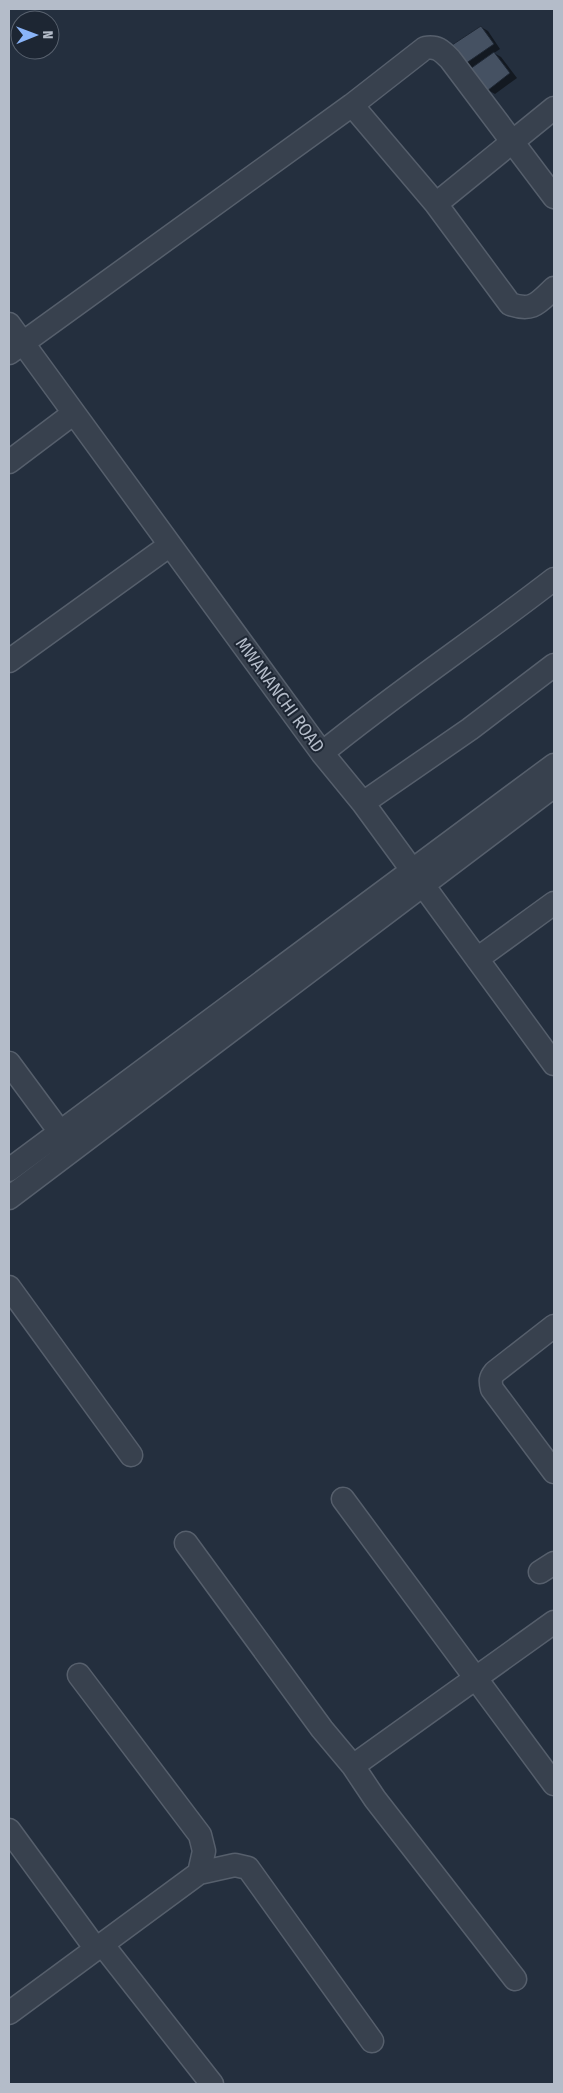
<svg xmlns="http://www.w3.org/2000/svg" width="563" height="2093" font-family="'Fira Sans Condensed',sans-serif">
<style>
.shadow{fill:#0007}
.building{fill:#455162;stroke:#1f2835}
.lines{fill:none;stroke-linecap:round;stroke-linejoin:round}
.minor-casing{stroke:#565f6c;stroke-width:25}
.minor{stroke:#38414e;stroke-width:22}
.labels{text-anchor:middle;stroke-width:4;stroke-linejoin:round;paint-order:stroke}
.street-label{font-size:18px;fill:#b4bcc9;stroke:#1d2633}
</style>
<rect width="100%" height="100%" fill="#242f3e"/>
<path class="shadow" d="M481 27 488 31 500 49 494 53 501 57 517 78 495 94 488 90 463 65Z"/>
<path class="building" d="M481 26 494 44 462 66 449 47Z
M494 52 510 73 487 91 470 69Z"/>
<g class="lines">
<g class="minor-casing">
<path id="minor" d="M352 105 436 204 510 304C533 312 538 303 554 288
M436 204 554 108
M9 324 322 753 363 803 554 1064
M9 353 352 105 425 48C437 46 441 50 450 59L554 197
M9 462 74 413
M9 661 170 545
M322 753C397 692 478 638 554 579
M363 803 470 729 554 665
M477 959 554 903
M9 1063 60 1132
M9 1170 554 765
M9 1198 554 786
M9 1287 131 1455
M554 1326 495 1372C490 1378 490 1381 492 1389L554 1472
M343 1499 554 1784
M186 1543 322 1729 353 1766
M540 1572 554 1563
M9 1830 96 1949
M199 1873 235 1865 248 1868 372 2041
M102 1944 212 2084
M515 1979 375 1799 353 1766 554 1622
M9 2013 199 1873 204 1851 200 1835 79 1675"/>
</g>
<use href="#minor" class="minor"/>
</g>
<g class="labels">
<g class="street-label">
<text transform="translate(280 695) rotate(54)" y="6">MWANANCHI ROAD</text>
</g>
</g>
<rect width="563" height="2093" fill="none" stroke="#b4bcc9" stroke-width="20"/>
<g transform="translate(35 35) rotate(89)"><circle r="24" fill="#1d2633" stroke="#59626f"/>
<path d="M0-4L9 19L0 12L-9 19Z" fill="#8ab4f8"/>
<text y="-8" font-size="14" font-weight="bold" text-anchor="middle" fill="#b4bcc9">N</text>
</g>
</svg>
